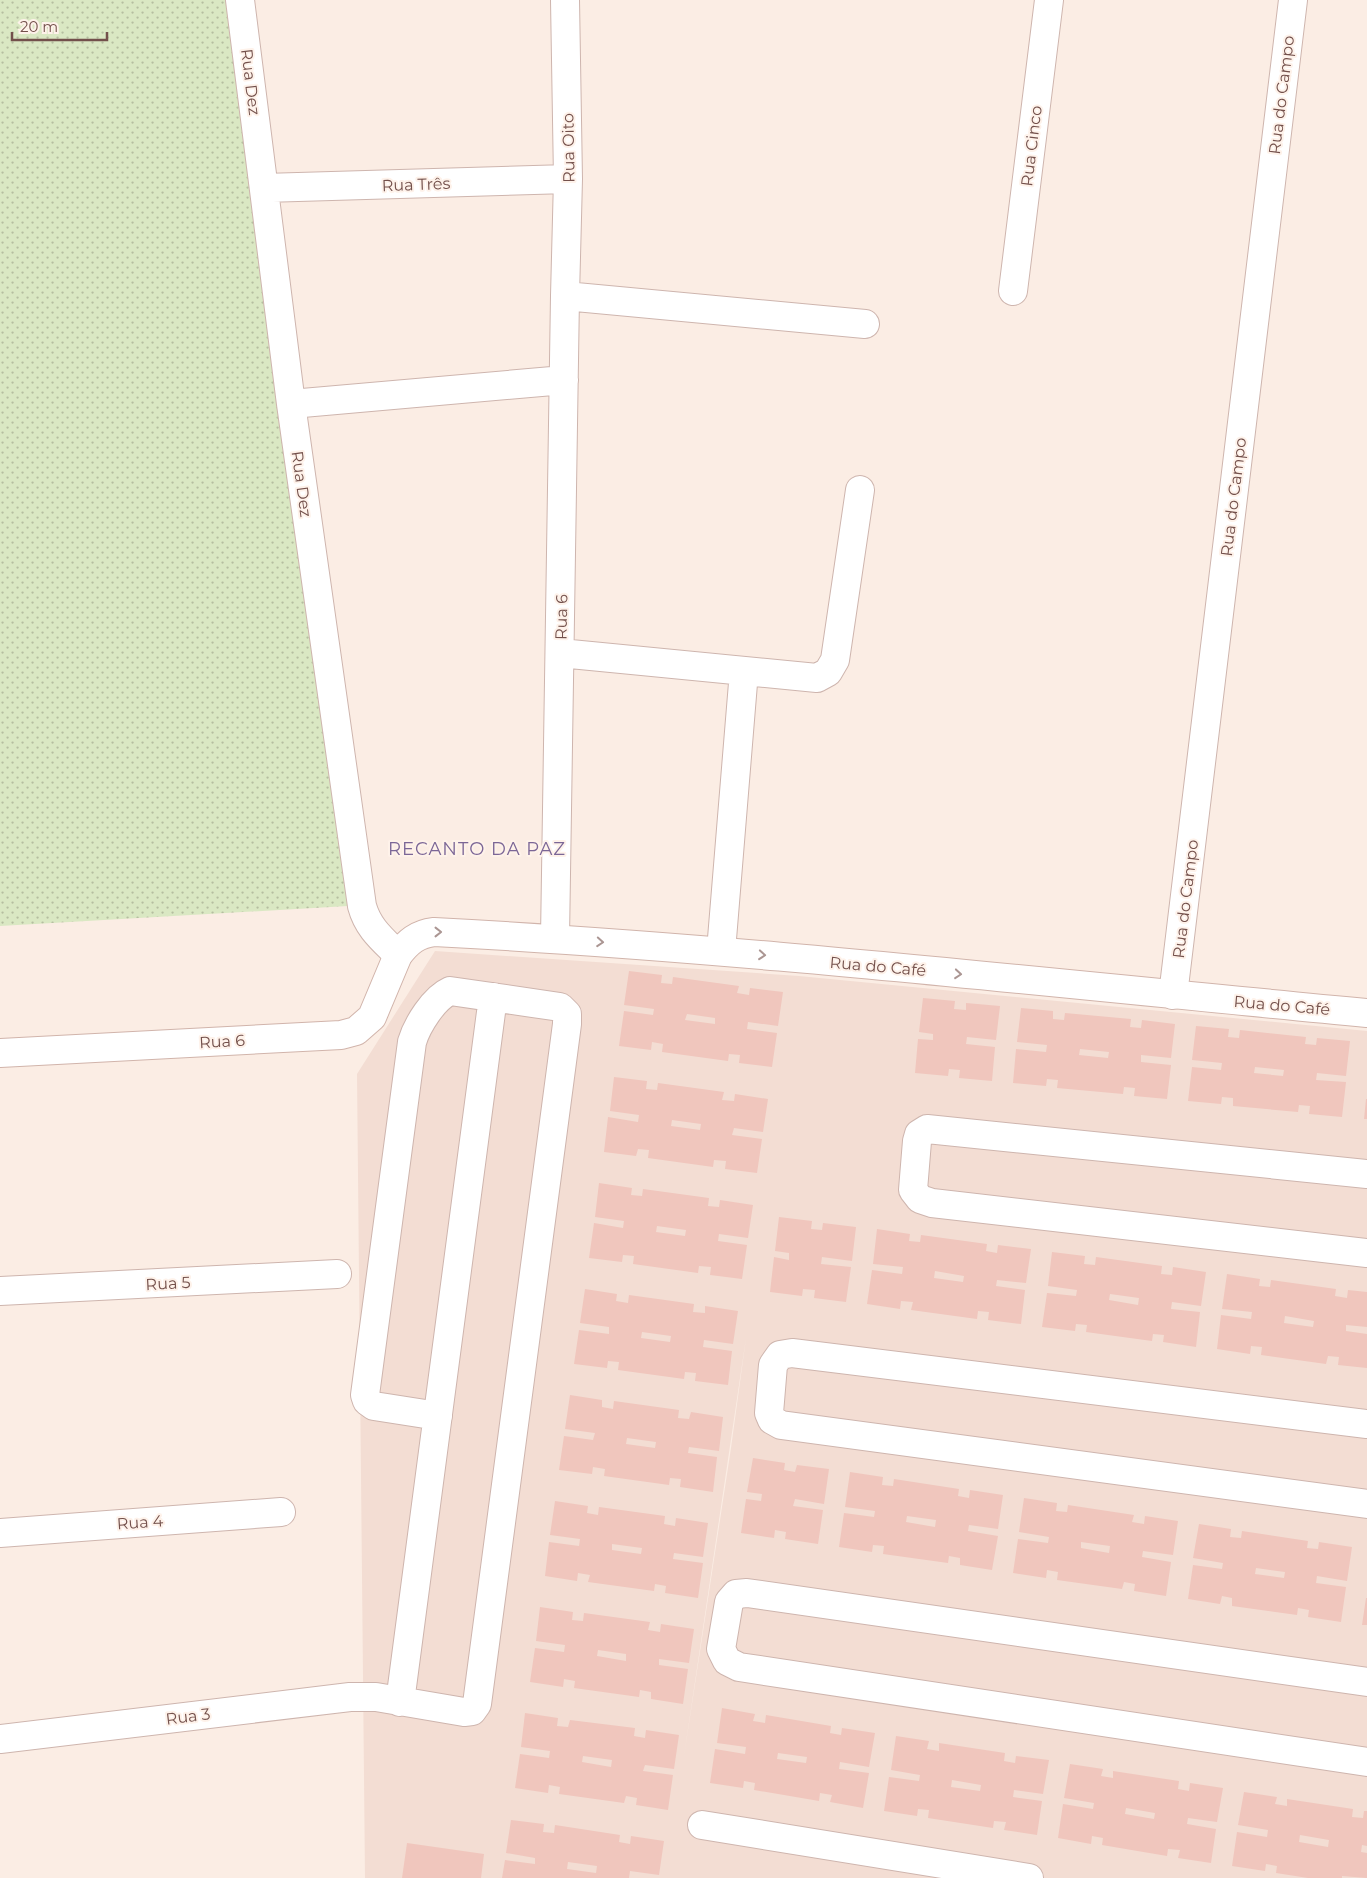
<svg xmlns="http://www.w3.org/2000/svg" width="1367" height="1878" font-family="Montserrat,sans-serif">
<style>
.residential{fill:#f3ddd3;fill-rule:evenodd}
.grass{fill:url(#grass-dots)}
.building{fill:#f0c6bd;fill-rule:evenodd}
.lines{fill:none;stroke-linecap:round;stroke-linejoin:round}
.street-casing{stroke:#ceb5ae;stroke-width:30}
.secondary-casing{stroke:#d1b4ab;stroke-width:30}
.street{stroke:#fff;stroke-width:28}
.secondary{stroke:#fff;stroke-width:28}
.oneway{stroke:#ab9693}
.labels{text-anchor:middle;stroke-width:4;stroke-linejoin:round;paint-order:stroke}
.street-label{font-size:16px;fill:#73504b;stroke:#fef2ea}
.neighbourhood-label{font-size:18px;letter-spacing:1px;fill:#7b6696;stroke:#fef2ea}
</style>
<defs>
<pattern id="grass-dots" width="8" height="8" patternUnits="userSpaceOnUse" patternTransform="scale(1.25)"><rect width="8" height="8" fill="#dae8c3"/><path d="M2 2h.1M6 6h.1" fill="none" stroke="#b5bea0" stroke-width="1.8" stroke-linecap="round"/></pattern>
</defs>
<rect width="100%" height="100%" fill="#fbede4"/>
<path class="residential" d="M435 951 799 976 1367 1031V1878H365L357 1074ZM746 1338 731 1448 684 1756Z"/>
<path class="grass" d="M0 0H229L348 906 0 926Z"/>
<path class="building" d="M629 971 662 975 661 983 672 984 673 977 739 986 737 993 749 995 750 988 783 992 778 1026 748 1022 747 1029 777 1033 772 1067 739 1063 740 1055 729 1054 728 1061 662 1052 663 1044 652 1042 651 1050 619 1046 624 1011 653 1015 654 1009 624 1005ZM687 1014 715 1018V1024L685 1020Z
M923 998 955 1001 954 1009 966 1010V1003L1000 1006 996 1040 967 1037 966 1044 995 1047 992 1081 959 1078 960 1070 949 1069 948 1076 915 1073 918 1039 933 1040V1034L919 1032Z
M1021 1008 1053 1011V1019L1064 1020 1065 1013 1131 1019 1130 1027 1141 1028 1142 1020 1175 1024 1171 1058 1141 1055V1062L1171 1065 1167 1099 1134 1096 1135 1088 1124 1087 1123 1094 1057 1088 1058 1080 1047 1079 1046 1086 1013 1083 1016 1049 1046 1052 1047 1045 1017 1042ZM1080 1049 1109 1052 1108 1058 1079 1055Z
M1196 1026 1229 1029 1228 1037 1239 1038 1240 1030 1306 1037 1305 1044 1316 1045 1317 1038 1350 1041 1346 1076 1317 1073 1316 1080 1346 1082 1342 1117 1309 1114 1310 1106 1299 1105 1298 1112 1233 1106V1098L1222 1097 1221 1104 1188 1101 1192 1067 1221 1070 1222 1063 1192 1060ZM1255 1067 1284 1070 1283 1076 1254 1073Z
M614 1077 647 1081 646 1089 657 1090 658 1083 724 1092 722 1100 734 1101 735 1094 768 1099 763 1132 734 1128 732 1135 762 1139 757 1173 725 1169 726 1161 714 1160 713 1167 648 1158 649 1150 638 1149 636 1156 604 1152 608 1117 638 1122 639 1115 610 1111ZM672 1120 701 1124 700 1130 671 1126Z
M1366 1099H1367V1119H1364Z
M599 1183 632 1188 631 1195 642 1196 643 1189 709 1198 708 1206 719 1207 720 1200 753 1205 748 1238 719 1234 718 1241 747 1245 742 1279 710 1275 711 1267 699 1266 698 1273 633 1264 634 1256 623 1255 622 1262 589 1258 594 1223 623 1228 624 1221 595 1217ZM657 1226 686 1230 685 1236 656 1232Z
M779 1217 812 1221 811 1229 822 1230 823 1223 856 1227 852 1261 822 1257 821 1264 851 1267 846 1302 814 1298 815 1290 803 1289 802 1296 770 1292 774 1257 789 1260V1253L775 1251Z
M877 1229 910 1234 909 1241 920 1242 921 1235 987 1244 986 1251 997 1253 998 1245 1031 1249 1026 1283 997 1280 996 1286 1025 1290 1021 1324 988 1320 989 1312 978 1311 977 1319 911 1310 913 1302 901 1301 900 1309 867 1304 872 1270 902 1274 903 1267 873 1264ZM935 1271 964 1276 963 1282 934 1278Z
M1052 1252 1085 1256 1084 1264 1095 1265 1096 1257 1162 1266 1161 1274 1172 1275 1173 1267 1206 1272 1201 1306 1172 1302 1171 1309 1200 1312 1196 1347 1163 1342 1164 1335 1153 1334 1152 1341 1086 1332 1087 1325 1076 1324 1075 1331 1042 1327 1047 1293 1076 1296 1077 1290 1048 1286ZM1110 1294 1139 1298 1138 1305 1109 1300Z
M1227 1274 1260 1279 1259 1286 1270 1287 1271 1280 1336 1289 1335 1296 1347 1298 1348 1290 1367 1292V1327L1346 1325V1331L1367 1334V1368L1338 1365 1339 1357 1328 1356 1326 1364 1261 1355 1262 1347 1251 1346 1250 1354 1217 1349 1221 1315 1251 1319 1252 1312 1222 1309ZM1285 1316 1314 1321 1313 1327 1284 1323Z
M585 1289 617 1294 616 1301 628 1303 629 1295 694 1304 693 1312 705 1313V1306L738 1311 733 1344 704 1340 703 1347 732 1351 728 1385 695 1381 696 1373 685 1372 684 1379 618 1370 619 1362 608 1361 607 1368 574 1364 579 1330 609 1334V1327L580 1323ZM642 1332 671 1336 670 1342 641 1338Z
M570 1395 602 1400V1407L613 1409 614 1401 679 1410 678 1418 689 1419 691 1412 723 1417 719 1451 689 1447 688 1453 717 1457 713 1492 680 1487 681 1479 670 1478 669 1485 604 1476 605 1469 593 1467 592 1474 559 1470 564 1436 593 1440 595 1433 565 1429ZM627 1438 656 1442 655 1448 626 1444Z
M753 1458 785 1463 784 1470 795 1472 797 1465 829 1469 824 1504 795 1499 793 1506 823 1510 818 1544 785 1539 786 1532 775 1530 774 1538 741 1533 746 1499 761 1501 762 1494 747 1492Z
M850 1472 883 1477 882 1485 893 1486 894 1479 959 1489 958 1496 969 1498 970 1490 1003 1495 998 1529 969 1525 968 1531 998 1536 992 1570 960 1565V1558L949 1556 948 1563 883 1554 884 1546 873 1545 872 1552 839 1547 844 1513 874 1517 875 1511 845 1507ZM907 1516 936 1520 935 1527 906 1522Z
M1024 1498 1057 1503 1056 1511 1067 1512 1068 1505 1134 1515 1132 1522 1144 1524 1145 1516 1178 1521 1173 1555 1143 1551 1142 1557 1171 1562 1166 1596 1134 1591 1135 1584 1124 1582 1122 1589 1057 1580 1058 1572 1047 1570 1046 1578 1013 1573 1018 1539 1048 1543 1049 1537 1019 1532ZM1081 1542 1110 1546 1109 1553 1081 1548Z
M555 1501 588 1506 587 1513 598 1515 599 1507 665 1516 664 1524 675 1526 676 1518 708 1523 703 1557 674 1553 673 1559 703 1563 698 1598 665 1593 666 1586 655 1584 654 1591 588 1582 590 1575 578 1573 577 1581 545 1576 549 1542 579 1546 580 1539 550 1535ZM612 1544 642 1548 641 1554 612 1550Z
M1199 1524 1231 1529 1230 1537 1241 1538 1242 1531 1308 1541 1307 1548 1318 1549 1319 1542 1352 1547 1347 1581 1317 1576 1316 1583 1346 1587 1341 1622 1308 1617 1309 1610 1298 1608 1297 1615 1232 1606V1598L1222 1596 1220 1604 1188 1599 1193 1565 1222 1569 1223 1563 1193 1558ZM1256 1568 1285 1572 1284 1578 1255 1574Z
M1366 1598H1367V1625H1362Z
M540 1607 573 1612 572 1620 583 1621 584 1613 650 1622 648 1630 660 1632 661 1624 694 1629 689 1663 659 1659V1665L688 1669 683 1704 651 1699V1692L640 1690 639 1697 574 1688 575 1681 564 1679 563 1687 530 1682 535 1648 564 1652 565 1645 536 1641ZM598 1650 626 1654V1661L597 1656Z
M722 1708 755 1714 753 1721 765 1723 766 1715 831 1726 830 1733 841 1735 842 1728 875 1733 869 1767 840 1762 839 1769 869 1773 863 1808 830 1802 832 1795 820 1793 819 1801 754 1790 755 1783 744 1781 743 1788 710 1783 715 1749 745 1754 746 1747 717 1743ZM778 1753 807 1757 806 1763 777 1759Z
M525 1713 558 1718 557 1726 568 1727 570 1720 635 1728 634 1736 645 1738 646 1730 679 1735 674 1769 645 1765 643 1771 673 1775 668 1810 636 1805 637 1798 626 1796 624 1803 559 1794 560 1787 549 1785 548 1793 515 1788 520 1754 549 1758 550 1751 521 1747ZM583 1756 612 1760 611 1767 582 1762Z
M896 1736 929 1741 927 1749 939 1751V1743L1005 1753 1004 1761 1015 1763 1016 1756 1049 1760 1043 1794 1014 1790 1013 1797 1042 1801 1037 1835 1004 1830 1006 1822 994 1821 993 1828 928 1818 929 1810 918 1809 917 1816 884 1811 889 1777 919 1781 920 1775 891 1770ZM952 1780 981 1785 980 1791 951 1787Z
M1070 1764 1103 1769 1101 1776 1113 1778V1771L1179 1781 1178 1789 1189 1791 1190 1783 1223 1788 1217 1822 1188 1818 1187 1824 1216 1829 1211 1863 1178 1858 1180 1850 1168 1849 1167 1856 1102 1845 1103 1838 1092 1836 1091 1844 1058 1838 1063 1804 1093 1809 1094 1803 1064 1798ZM1126 1808 1155 1813 1154 1819 1125 1814Z
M1244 1792 1277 1797 1275 1804 1287 1806V1799L1353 1809 1352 1817 1363 1818 1364 1811H1367V1846L1362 1845 1361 1852 1367 1853V1878L1342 1876V1878H1308L1276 1873 1277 1866 1266 1864 1265 1871 1232 1866 1237 1832 1267 1837 1268 1830 1238 1825ZM1300 1835 1329 1840 1328 1847 1299 1842Z
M511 1820 544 1824 543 1832 554 1833 555 1825 620 1835 619 1842 630 1844 631 1836 664 1841 659 1875 630 1871 629 1878H502L505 1860 535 1864V1858L506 1853ZM568 1862 597 1866 596 1873 567 1869Z
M407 1843 484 1854 481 1878H402Z"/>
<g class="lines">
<g class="street-casing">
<path id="street" d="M240 0 291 404 362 906C368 928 382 939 398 955
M264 188 568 179
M1013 291 1049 0
M565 296 865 324
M291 404 564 380
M560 653 817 678 828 672 835 660 860 490
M555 938 565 296 568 179 565 0
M721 951 744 671
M1173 995 1293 0
M1367 1174 927 1129 919 1134 917 1141 913 1190 920 1199 932 1203 1367 1253
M0 1291 337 1274
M1367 1424 792 1353 780 1355 773 1365 769 1413 772 1420 781 1425 1367 1504
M0 1533 281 1512
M1367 1682 747 1593 736 1594 729 1602 721 1649 727 1661 739 1667 1367 1762
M400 1702 493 997
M0 1739 350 1697H376L464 1712 472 1711 477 1704 567 1024V1014L560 1007 450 991C434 998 417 1025 412 1042L365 1395 367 1401 374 1406 438 1416
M702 1825 1029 1878"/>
</g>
<g class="secondary-casing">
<path id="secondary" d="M0 1053 341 1035 356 1031 372 1017 398 955C408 942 417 934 434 932 746 948 1056 984 1367 1013"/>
</g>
<use href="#street" class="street"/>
<use href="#secondary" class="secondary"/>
</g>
<defs><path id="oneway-chevron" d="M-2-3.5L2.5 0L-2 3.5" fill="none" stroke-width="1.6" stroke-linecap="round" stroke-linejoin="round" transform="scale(1.25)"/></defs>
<g class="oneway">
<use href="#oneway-chevron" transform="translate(438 932)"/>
<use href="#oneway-chevron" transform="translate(600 942) rotate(4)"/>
<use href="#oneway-chevron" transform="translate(762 955) rotate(5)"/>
<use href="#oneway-chevron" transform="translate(958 974) rotate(5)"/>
</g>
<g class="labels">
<g class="street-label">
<text transform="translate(251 82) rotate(83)" y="6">Rua Dez</text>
<text transform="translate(1281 95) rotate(-83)" y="6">Rua do Campo</text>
<text transform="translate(1031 146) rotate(-83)" y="6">Rua Cinco</text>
<text transform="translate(568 148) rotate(-91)" y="6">Rua Oito</text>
<text transform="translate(416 184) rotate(-2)" y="6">Rua Três</text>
<text transform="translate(302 484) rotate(82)" y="6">Rua Dez</text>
<text transform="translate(1233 497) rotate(-83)" y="6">Rua do Campo</text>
<text transform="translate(561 617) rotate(-89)" y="6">Rua 6</text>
<text transform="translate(1185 899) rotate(-83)" y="6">Rua do Campo</text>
<text transform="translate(878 966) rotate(5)" y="6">Rua do Café</text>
<text transform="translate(1282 1005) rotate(5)" y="6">Rua do Café</text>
<text transform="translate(222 1041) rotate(-3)" y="6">Rua 6</text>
<text transform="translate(168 1283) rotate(-3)" y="6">Rua 5</text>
<text transform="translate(140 1522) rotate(-4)" y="6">Rua 4</text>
<text transform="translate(188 1716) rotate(-7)" y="6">Rua 3</text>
</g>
<g class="neighbourhood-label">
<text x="477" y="855">RECANTO DA PAZ</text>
</g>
</g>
<path d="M12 32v8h95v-8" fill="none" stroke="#73504b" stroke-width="2.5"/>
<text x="20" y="32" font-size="15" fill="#73504b" stroke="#fef2ea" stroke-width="4" paint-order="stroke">20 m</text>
</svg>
